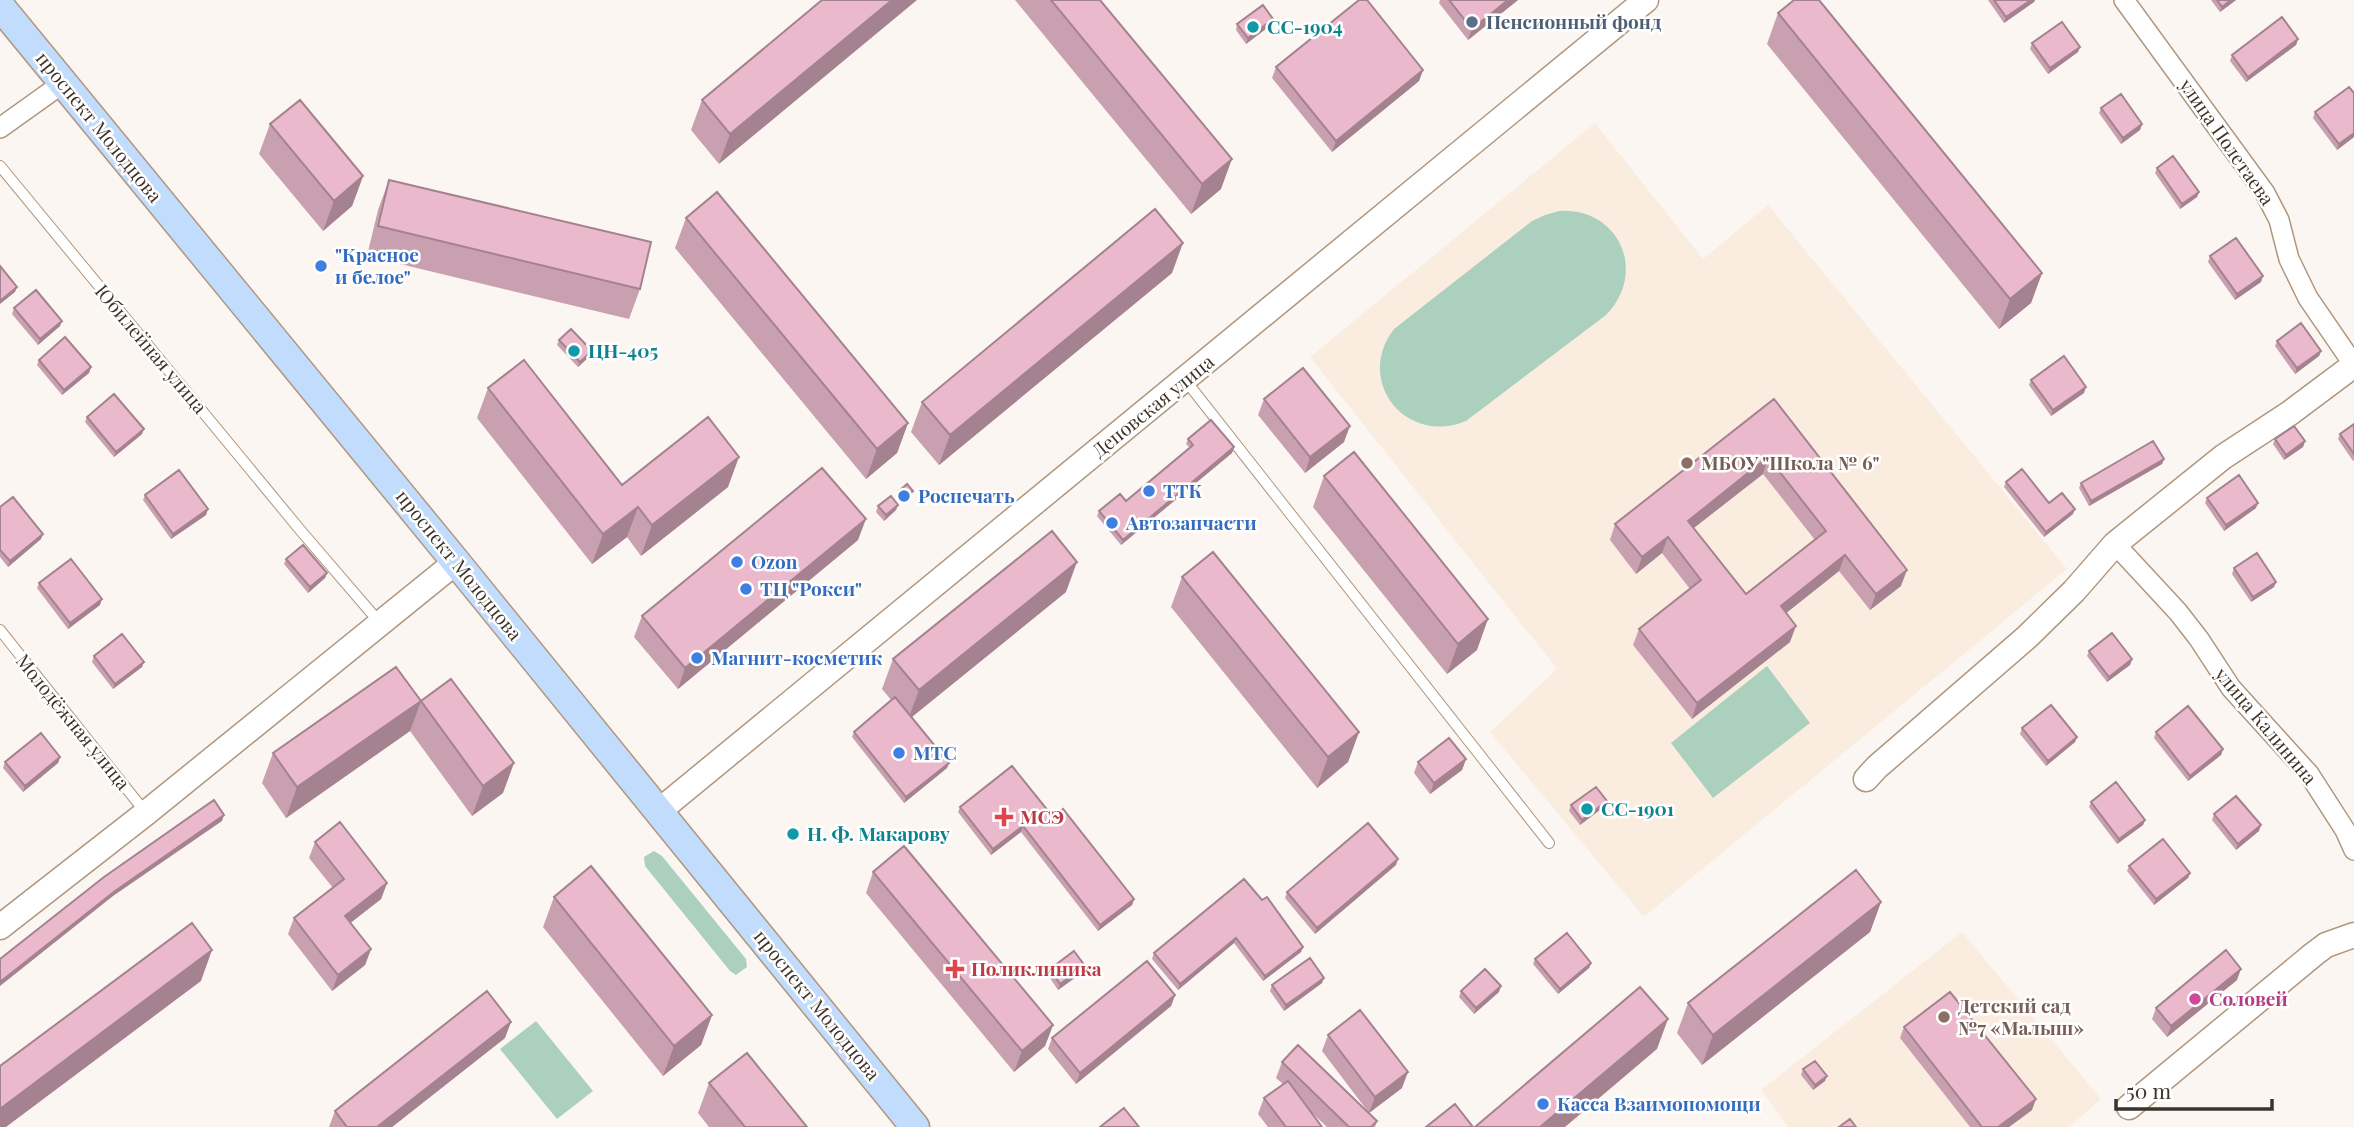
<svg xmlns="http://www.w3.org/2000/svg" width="2354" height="1127" font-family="'Playfair Display',serif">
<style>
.built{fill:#faede0}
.green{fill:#acd0be}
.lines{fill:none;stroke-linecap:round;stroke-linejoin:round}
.service-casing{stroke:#b0977e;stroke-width:12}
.minor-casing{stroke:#b0977e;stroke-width:22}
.tertiary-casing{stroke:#b0977e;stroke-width:27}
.secondary-casing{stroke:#b0977e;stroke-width:31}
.service{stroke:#fff;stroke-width:10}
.minor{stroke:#fff;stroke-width:19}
.tertiary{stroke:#fff;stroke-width:24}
.secondary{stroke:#c1dcfc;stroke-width:28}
.wall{fill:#c9a0af;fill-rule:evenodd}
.shaded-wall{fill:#a4828f}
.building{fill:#eabacc;stroke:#a4828f;stroke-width:2;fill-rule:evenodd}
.service-dot{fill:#5c6f8a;stroke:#fff;stroke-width:2.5}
.culture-dot{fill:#0f9aa8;stroke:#fff;stroke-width:2.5}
.shop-dot{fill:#3f7fe0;stroke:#fff;stroke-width:2.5}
.education-dot{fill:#8d6e63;stroke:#fff;stroke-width:2.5}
.health-dot{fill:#e0444e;stroke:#fff;stroke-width:2.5}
.hotel-dot{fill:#d1479c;stroke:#fff;stroke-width:2.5}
.labels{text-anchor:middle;stroke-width:5;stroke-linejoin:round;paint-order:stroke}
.service-label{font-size:19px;font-weight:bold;fill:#4e5e75;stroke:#fff;text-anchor:start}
.culture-label{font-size:19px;font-weight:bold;fill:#0d838f;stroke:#fff;text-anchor:start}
.street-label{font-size:19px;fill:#3e3329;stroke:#fff}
.shop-label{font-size:19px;font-weight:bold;fill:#366cbe;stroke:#fff;text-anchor:start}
.education-label{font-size:19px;font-weight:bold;fill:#785e54;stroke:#fff;text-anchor:start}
.health-label{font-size:19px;font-weight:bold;fill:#be3a42;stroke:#fff;text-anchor:start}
.hotel-label{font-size:19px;font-weight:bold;fill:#b23c85;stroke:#fff;text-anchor:start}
</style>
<rect width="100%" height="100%" fill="#fbf6f1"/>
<path class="built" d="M1595 123 1703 259 1768 205 2067 569 1644 917 1490 732 1557 669 1310 357Z
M1962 932 2101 1099 2069 1127H1788L1761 1090Z"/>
<path class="green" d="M1559 211C1619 207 1648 272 1606 315L1466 421C1406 446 1354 381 1394 329L1532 221 1545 215Z
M1767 666 1810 723 1713 798 1671 743Z
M654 851 662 856 746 959 747 967 736 975 730 971 645 866 644 857Z
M536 1021 593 1091 557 1119 500 1049Z"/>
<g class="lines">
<g class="service-casing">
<path id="service" d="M0 166 301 531 380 623
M1186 381 1549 843
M0 630 146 813"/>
</g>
<g class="minor-casing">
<path id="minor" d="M2124 0 2265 193 2279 220 2289 259 2308 298 2354 365
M0 128 63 83
M2115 544 2178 612 2199 639 2231 688 2309 774 2345 830 2354 850"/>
</g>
<g class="tertiary-casing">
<path id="tertiary" d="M1866 779 1877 767 2027 637 2074 591 2115 544 2223 457 2290 413 2354 365
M659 811 1646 0
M0 927 146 813 456 562
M2129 1107 2314 954 2326 945 2354 935"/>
</g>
<g class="secondary-casing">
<path id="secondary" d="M0 6 456 562 915 1127"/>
</g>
<use href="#service" class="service"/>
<use href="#minor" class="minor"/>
<use href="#tertiary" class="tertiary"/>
<use href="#secondary" class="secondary"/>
</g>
<path class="wall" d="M822 0 719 164 691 130 702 100Z
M1015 0H1100L1221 189 1191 214Z
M1440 0H1518L1468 40 1439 3Z
M1988 0H2035L2034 2 2004 23Z
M2211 0H2236L2220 12Z
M1778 13 2042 273 2031 303 1999 329 1767 44Z
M1273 19 1271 25 1246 44 1236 30 1237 24Z
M2298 39 2296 45 2246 82 2230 61 2232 55Z
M2032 43 2080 47 2078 52 2048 74 2030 49Z
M1276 67 1423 70 1419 81 1332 152 1272 78Z
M2101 108 2142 124 2140 130 2121 144 2099 113Z
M2315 112 2354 137 2337 150 2313 118Z
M270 124 363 176 352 206 323 231 259 154Z
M2157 168 2199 192 2197 197 2180 209 2155 173Z
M389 180 640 289 629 319 367 256 378 210Z
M686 218 908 423 897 453 866 479 675 248Z
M2210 256 2261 282 2235 300 2208 262Z
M1172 273 939 465 911 432 922 402Z
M14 308 60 326 38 345 12 314Z
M559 340 592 351 590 356 578 367 557 345Z
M2277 341 2321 351 2319 356 2295 374 2275 346Z
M39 360 91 367 89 373 62 395 37 365Z
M2031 380 2084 393 2051 416 2029 385Z
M488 388 622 485 728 487 641 556 627 537 592 564 477 418Z
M1264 399 1344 442 1305 473 1258 415Z
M1774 399 1901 586 1870 610 1839 571 1786 613 1790 642 1692 719 1633 645 1639 629 1690 589 1662 553 1636 574 1610 540 1615 524ZM1763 474 1815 540 1746 594 1694 528Z
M87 417 142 434 114 457 85 422Z
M2354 424V460L2353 461 2338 439 2340 434Z
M1188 439 1234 447 1232 453 1121 545 1097 516 1099 511 1126 501 1190 448 1186 444Z
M2275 439 2305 441 2303 447 2284 460 2273 444Z
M2164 459 2162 464 2089 506 2079 488 2081 483Z
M1324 476 1477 650 1447 674 1313 507Z
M2006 482 2049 503 2073 514 2044 537 2004 487Z
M899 491H913L911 496 903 503 897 496Z
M145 495 206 515 171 539 143 500Z
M2207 498 2256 508 2224 531 2205 503Z
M898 505 896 510 884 521 876 512 878 506Z
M0 507 41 539 8 567 0 557Z
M858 540 678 689 634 637 642 616Z
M286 559 327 573 325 578 308 593 284 564Z
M2234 568 2276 582 2274 587 2251 602 2232 574Z
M1182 577 1359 732 1348 762 1317 788 1171 607Z
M39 583 100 605 68 629 37 588Z
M1066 592 912 717 949 763 947 768 904 803 852 737 854 732 892 701 882 689 893 659Z
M2089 651 2132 659 2130 665 2107 682 2087 656Z
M94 656 142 667 113 689 92 662Z
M421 701 503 793 472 816 410 731 286 818 262 783 273 753Z
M2022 728 2077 737 2075 742 2046 766 2020 734Z
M2156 732 2223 749 2221 755 2188 781 2154 738Z
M60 757 58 763 23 792 3 768 5 762Z
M1466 759 1462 770 1430 794 1414 773 1418 762Z
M2091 802 2145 820 2143 825 2117 844 2089 807Z
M1571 805 1605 806 1580 825 1569 811Z
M960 807 1053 817 1134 899 1132 905 1098 931 1021 832 991 855 958 812Z
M2214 814 2259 831 2236 850 2212 820Z
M315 842 387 883 381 899 350 923 371 949 365 965 332 991 288 934 294 918 333 888 309 858Z
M1396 865 1315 934 1285 898 1287 892Z
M2129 866 2190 873 2188 878 2154 905 2127 871Z
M873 872 1053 1025 1045 1046 1014 1072 866 893Z
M1244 879 1301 952 1263 981 1234 943 1178 990 1152 959 1154 953Z
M554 897 712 1015 701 1045 663 1076 543 927Z
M1881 902 1870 932 1702 1065 1677 1033 1688 1003Z
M1535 959 1591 963 1589 968 1558 994 1533 964Z
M1085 966 1083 972 1058 990 1048 975 1050 969Z
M2237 980 2167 1037 2152 1019 2156 1008Z
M1322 983 1284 1011 1270 991 1272 985Z
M1461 991 1499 992 1474 1014 1459 997Z
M1175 995 1171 1006 1076 1084 1048 1049 1052 1038Z
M1904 1027 2032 1110 2009 1127H1970L1900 1038Z
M1328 1035 1402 1088 1369 1113 1322 1051Z
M505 1038 392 1127H329L335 1111Z
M1282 1062 1377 1121 1375 1127H1327L1310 1111 1322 1127H1268L1258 1114 1264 1098 1283 1084 1276 1078Z
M1803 1069 1825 1081 1813 1090 1801 1075Z
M709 1083 807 1127H709L698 1113Z"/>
<path class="shaded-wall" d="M892 0H917L719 164 730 134Z
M1508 0H1518L1468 40 1472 29Z
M2031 0H2035L2034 2 2004 23 2006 17Z
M2231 0H2236L2220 12 2222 7Z
M1273 19 1271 25 1246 44 1248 38Z
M2298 39 2296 45 2246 82 2248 77Z
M2080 47 2078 52 2048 74 2050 68Z
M1423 70 1419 81 1332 152 1336 141Z
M2142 124 2140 130 2121 144 2123 138Z
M2354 133V137L2337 150 2339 144Z
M1232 159 1221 189 1191 214 1202 184Z
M363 176 352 206 323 231 334 201Z
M2199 192 2197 197 2180 209 2182 204Z
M1183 243 1172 273 939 465 950 435Z
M2042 273 2031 303 1999 329 2010 299Z
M2263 276 2261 282 2235 300 2237 294Z
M17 287 15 292 0 304V301Z
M62 321 60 326 38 345 40 339Z
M592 351 590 356 578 367 580 362Z
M2321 351 2319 356 2295 374 2297 368Z
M91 367 89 373 62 395 64 390Z
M2086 387 2084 393 2051 416 2053 410Z
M908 423 897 453 866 479 877 449Z
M1350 426 1344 442 1305 473 1310 457Z
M144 429 142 434 114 457 116 452Z
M2305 441 2303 447 2284 460 2286 455Z
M1234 447 1232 453 1121 545 1123 540Z
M739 457 728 487 641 556 652 525Z
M1768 457 1763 474 1682 537 1688 521Z
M2164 459 2162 464 2089 506 2091 501Z
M913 491 911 496 903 503 905 497Z
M2258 503 2256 508 2224 531 2226 525Z
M898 505 896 510 884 521 886 515Z
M638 507 627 537 592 564 603 534Z
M208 509 206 515 171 539 173 534Z
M2075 509 2073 514 2044 537 2046 532Z
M866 519 858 540 678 689 685 668Z
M43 534 41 539 8 567 10 561Z
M1668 537 1662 553 1636 574 1642 557Z
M1845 555 1839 571 1775 622 1781 606Z
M1077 562 1066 592 908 720 919 690Z
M1907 570 1901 586 1870 610 1876 594Z
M327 573 325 578 308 593 310 587Z
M2276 582 2274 587 2251 602 2253 597Z
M102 599 100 605 68 629 70 623Z
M1488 619 1477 650 1447 674 1458 644Z
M1796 626 1790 642 1692 719 1697 703Z
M2132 659 2130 665 2107 682 2109 677Z
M144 662 142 667 113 689 115 684Z
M421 701 410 731 286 818 297 787Z
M1359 732 1348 762 1317 788 1328 757Z
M2077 737 2075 742 2046 766 2048 761Z
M2223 749 2221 755 2188 781 2190 776Z
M60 757 58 763 23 792 25 786Z
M1466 759 1462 770 1430 794 1434 783Z
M514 763 503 793 472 816 483 786Z
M949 763 947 768 904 803 906 797Z
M1607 801 1605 806 1580 825 1582 820Z
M224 815 222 821 113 896 0 986V982L115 891Z
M2145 820 2143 825 2117 844 2119 839Z
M2261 825 2259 831 2236 850 2238 844Z
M1023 826 1021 832 991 855 993 849Z
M1398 859 1396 865 1315 934 1317 928Z
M2190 873 2188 878 2154 905 2156 899Z
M387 883 381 899 339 932 345 916Z
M1134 899 1132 905 1098 931 1100 925Z
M1881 902 1870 932 1702 1065 1713 1035Z
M1236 938 1234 943 1178 990 1180 984Z
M1303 947 1301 952 1263 981 1265 976Z
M371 949 365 965 332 991 338 975Z
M212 950 201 981 6 1127H0V1109Z
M1591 963 1589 968 1558 994 1560 989Z
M1085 966 1083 972 1058 990 1060 984Z
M2241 969 2237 980 2167 1037 2171 1026Z
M1324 978 1322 983 1284 1011 1286 1005Z
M1501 986 1499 992 1474 1014 1476 1008Z
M1175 995 1171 1006 1076 1084 1080 1073Z
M712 1015 701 1045 663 1076 674 1046Z
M1668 1019 1657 1049 1565 1127H1540Z
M511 1022 505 1038 392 1127H377Z
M1053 1025 1045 1046 1014 1072 1022 1051Z
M1408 1072 1402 1088 1369 1113 1375 1097Z
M1827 1076 1825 1081 1813 1090 1815 1085Z
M2036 1099 2032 1110 2009 1127H1998Z"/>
<path class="building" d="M822 0H892L730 134 702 100Z
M1051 0H1100L1232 159 1202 184Z
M1359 0H1367L1423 70 1336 141 1276 67Z
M1449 0H1508L1472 29Z
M1794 0H1819L2042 273 2010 299 1778 13Z
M1994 0H2031L2006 17Z
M2217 0H2231L2222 7Z
M1263 5 1273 19 1248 38 1237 24Z
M2282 17 2298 39 2248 77 2232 55Z
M2062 22 2080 47 2050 68 2032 43Z
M2349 87 2354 93V133L2339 144 2315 112Z
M2121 94 2142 124 2123 138 2101 108Z
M300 100 363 176 334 201 270 124Z
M2173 156 2199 192 2182 204 2157 168Z
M389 180 651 242 640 289 378 226Z
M717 192 908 423 877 449 686 218Z
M1155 209 1183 243 950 435 922 402Z
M2236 238 2263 276 2237 294 2210 256Z
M0 266 17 287 0 301Z
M36 290 62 321 40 339 14 308Z
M2301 323 2321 351 2297 368 2277 341Z
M571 329 592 351 580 362 559 340Z
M65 337 91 367 64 390 39 360Z
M2064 356 2086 387 2053 410 2031 380Z
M524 360 622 485 708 417 739 457 652 525 638 507 603 534 488 388Z
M1303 368 1350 426 1310 457 1264 399Z
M114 394 144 429 116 452 87 417Z
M1774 399 1907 570 1876 594 1845 555 1781 606 1796 626 1697 703 1639 629 1701 580 1668 537 1642 557 1615 524ZM1768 457 1826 531 1746 594 1688 521Z
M1211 420 1234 447 1123 540 1099 511 1120 494 1126 501 1193 445 1188 439Z
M2354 424V454L2340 434Z
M2294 426 2305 441 2286 455 2275 439Z
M2153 441 2164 459 2091 501 2081 483Z
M1354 452 1488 619 1458 644 1324 476Z
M822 468 866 519 685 668 642 616Z
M2022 469 2049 503 2062 493 2075 509 2046 532 2006 482Z
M179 470 208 509 173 534 145 495Z
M2239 475 2258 503 2226 525 2207 498Z
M907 484 913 491 905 497 899 491Z
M891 496 898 505 886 515 878 506Z
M13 497 43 534 10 561 0 550V507Z
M1052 531 1077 562 919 690 893 659Z
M303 545 327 573 310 587 286 559Z
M1213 552 1359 732 1328 757 1182 577Z
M2257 553 2276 582 2253 597 2234 568Z
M71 559 102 599 70 623 39 583Z
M2112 633 2132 659 2109 677 2089 651Z
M122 634 144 662 115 684 94 656Z
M396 667 421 701 297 787 273 753Z
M451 679 514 763 483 786 421 701Z
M895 697 949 763 906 797 854 732Z
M2051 705 2077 737 2048 761 2022 728Z
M2188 706 2223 749 2190 776 2156 732Z
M41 733 60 757 25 786 5 762Z
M1449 738 1466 759 1434 783 1418 762Z
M1012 766 1053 817 1063 809 1134 899 1100 925 1023 826 993 849 960 807Z
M2116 782 2145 820 2119 839 2091 802Z
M1596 787 1607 801 1582 820 1571 805Z
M2236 796 2261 825 2238 844 2214 814Z
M214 800 224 815 115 891 0 982V959L104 877Z
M340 822 387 883 345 916 371 949 338 975 294 918 344 879 315 842Z
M1368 823 1398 859 1317 928 1287 892Z
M2163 839 2190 873 2156 899 2129 866Z
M904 846 1053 1025 1022 1051 873 872Z
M591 866 712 1015 674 1046 554 897Z
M1856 870 1881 902 1713 1035 1688 1003Z
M1244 879 1262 900 1267 897 1303 947 1265 976 1236 938 1180 984 1154 953Z
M192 923 212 950 0 1109V1066Z
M1567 933 1591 963 1560 989 1535 959Z
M2226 950 2241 969 2171 1026 2156 1008Z
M1074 951 1085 966 1060 984 1050 969Z
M1310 958 1324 978 1286 1005 1272 985Z
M1147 961 1175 995 1080 1073 1052 1038Z
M1485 969 1501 986 1476 1008 1461 991Z
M1640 987 1668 1019 1540 1127H1475Z
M487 991 511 1022 377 1127H347L335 1111Z
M1950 992 2036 1099 1998 1127H1982L1904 1027Z
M1360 1010 1408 1072 1375 1097 1328 1035Z
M1298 1045 1377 1121 1371 1127H1349L1282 1062Z
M747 1053 807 1127H745L709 1083Z
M1815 1061 1827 1076 1815 1085 1803 1069Z
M1288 1081 1322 1127H1286L1264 1098Z
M1455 1104 1473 1127H1426Z
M1124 1108 1139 1127H1100Z
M1850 1119 1856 1127H1839Z"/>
<circle class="service-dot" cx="1472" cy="22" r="7"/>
<g class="culture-dot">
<circle cx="1253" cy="27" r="7"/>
<circle cx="574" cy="351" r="7"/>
<circle cx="1587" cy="809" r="7"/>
<circle cx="793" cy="834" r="7"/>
</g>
<g class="shop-dot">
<circle cx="321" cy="266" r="7"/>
<circle cx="1149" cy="491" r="7"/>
<circle cx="904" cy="496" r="7"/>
<circle cx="1112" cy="523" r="7"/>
<circle cx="737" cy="562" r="7"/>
<circle cx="746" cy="589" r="7"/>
<circle cx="697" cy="658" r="7"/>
<circle cx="899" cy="753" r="7"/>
<circle cx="1543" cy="1104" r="7"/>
</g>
<g class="education-dot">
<circle cx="1687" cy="463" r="7"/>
<circle cx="1944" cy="1017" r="7"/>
</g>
<g class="health-dot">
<path d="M1000.5 806.5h7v7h7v7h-7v7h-7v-7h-7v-7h7z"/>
<path d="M951.5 958.5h7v7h7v7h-7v7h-7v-7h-7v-7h7z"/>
</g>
<circle class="hotel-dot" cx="2195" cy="999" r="7"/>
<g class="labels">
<g class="service-label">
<text x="1486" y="29">Пенсионный фонд</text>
</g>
<g class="culture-label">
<text x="1267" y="34">СС-1904</text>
<text x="588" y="358">ЦН-405</text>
<text x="1601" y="816">СС-1901</text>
<text x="807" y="841">Н. Ф. Макарову</text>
</g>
<g class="street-label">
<text transform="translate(99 127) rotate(51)" y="7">проспект Молодцова</text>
<text transform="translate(2227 142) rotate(55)" y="7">улица Полетаева</text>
<text transform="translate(151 349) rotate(50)" y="7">Юбилейная улица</text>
<text transform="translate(1153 406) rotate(-39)" y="7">Деповская улица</text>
<text transform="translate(459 565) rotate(51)" y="7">проспект Молодцова</text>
<text transform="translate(73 722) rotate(51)" y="7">Молодёжная улица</text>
<text transform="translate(2266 726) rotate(50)" y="7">улица Калинина</text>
<text transform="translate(817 1005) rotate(51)" y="7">проспект Молодцова</text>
</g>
<g class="shop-label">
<text x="335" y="262">"Красное<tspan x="335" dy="22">и белое"</tspan></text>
<text x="1163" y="498">ТТК</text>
<text x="918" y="503">Роспечать</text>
<text x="1126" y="530">Автозапчасти</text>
<text x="751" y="569">Ozon</text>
<text x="760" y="596">ТЦ "Рокси"</text>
<text x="711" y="665">Магнит-косметик</text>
<text x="913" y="760">МТС</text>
<text x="1557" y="1111">Касса Взаимопомощи</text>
</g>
<g class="education-label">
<text x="1701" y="470">МБОУ "Школа № 6"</text>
<text x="1958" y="1013">Детский сад<tspan x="1958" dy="22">№7 «Малыш»</tspan></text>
</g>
<g class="health-label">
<text x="1020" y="824">МСЭ</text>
<text x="971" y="976">Поликлиника</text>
</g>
<g class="hotel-label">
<text x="2209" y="1006">Соловей</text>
</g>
</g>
<path d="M2116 1099v10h156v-10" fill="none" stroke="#3e3329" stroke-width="3.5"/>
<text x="2126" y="1099" font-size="21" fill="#3e3329" stroke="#ffffff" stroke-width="5" paint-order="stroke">50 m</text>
</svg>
